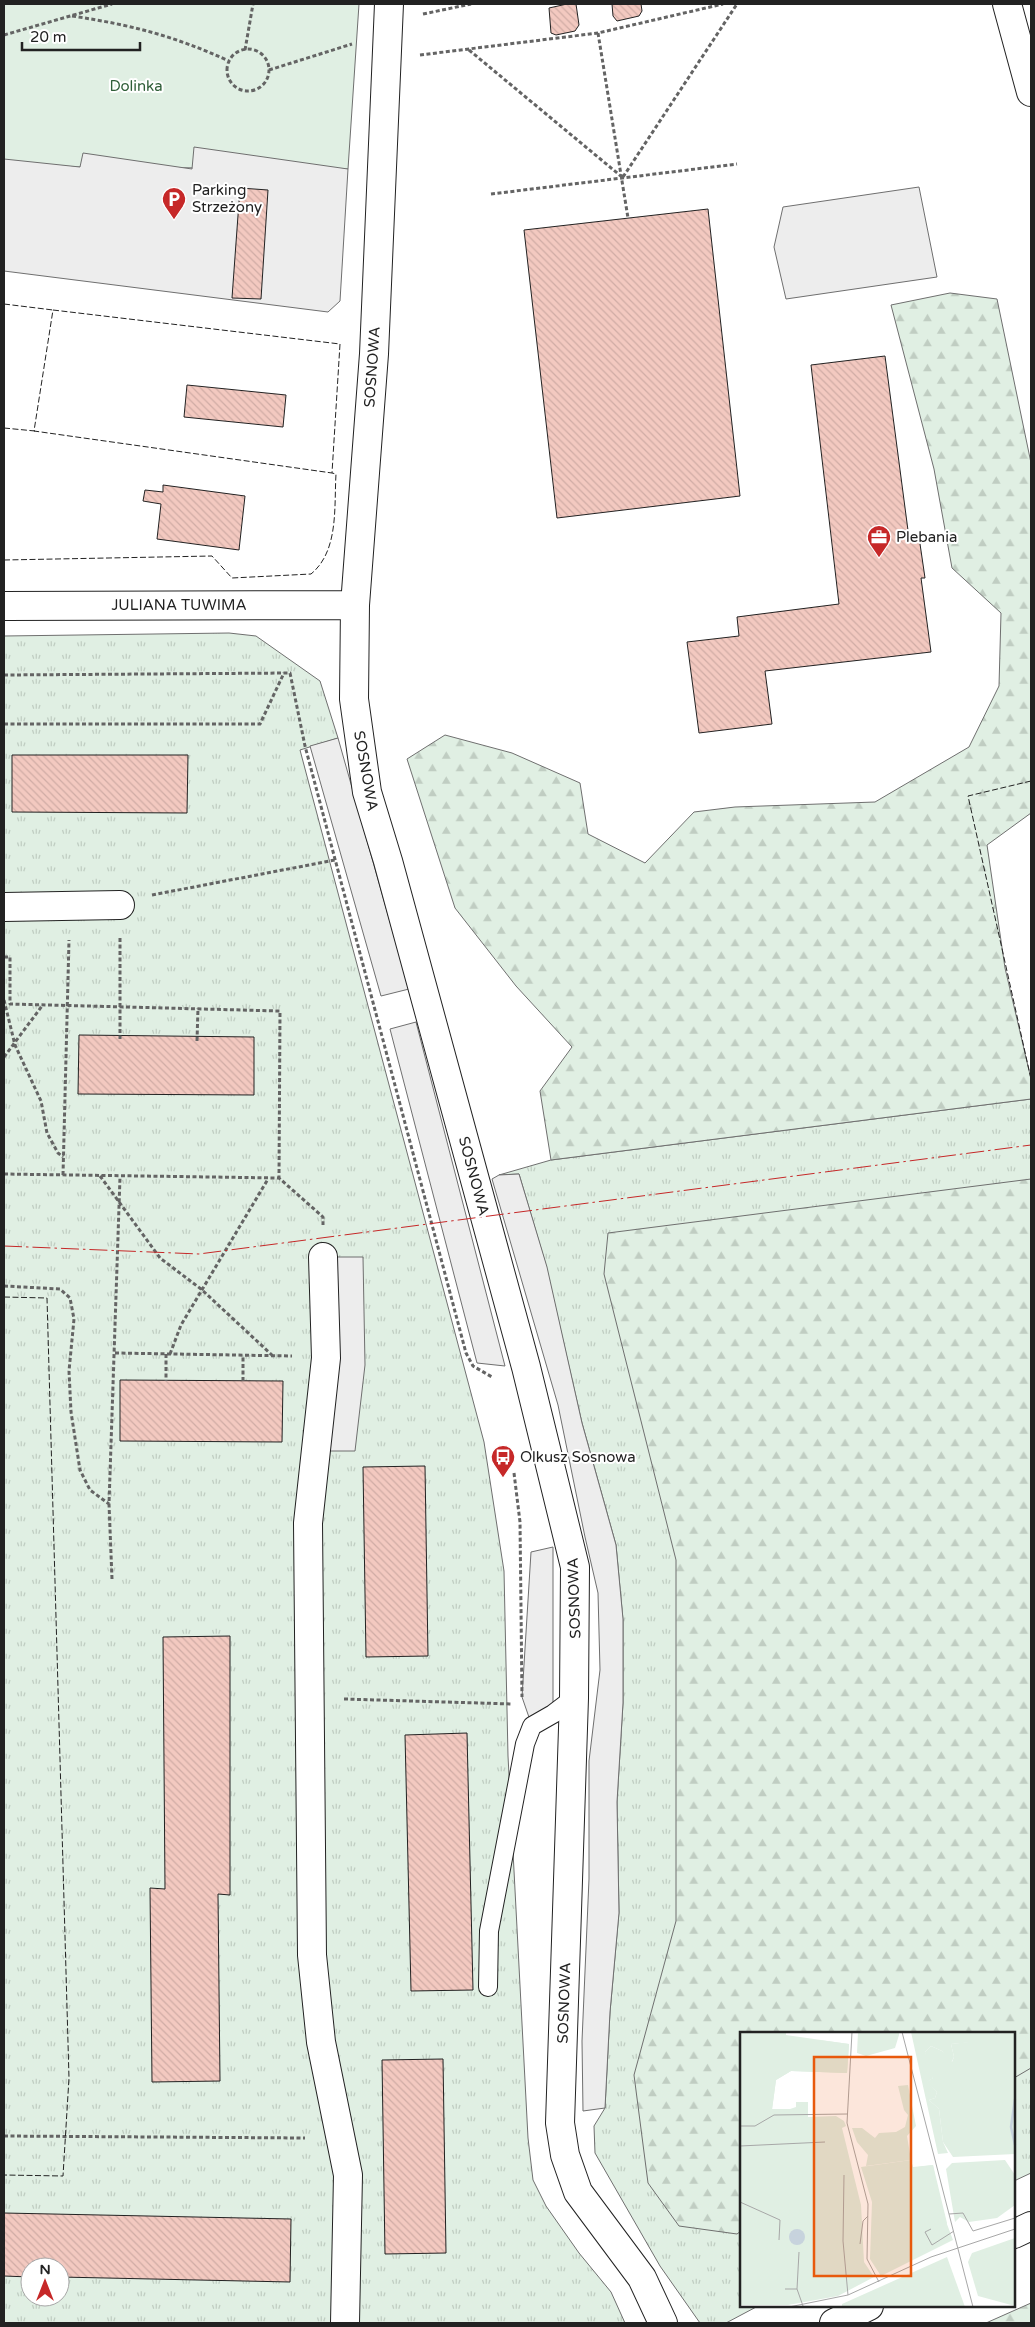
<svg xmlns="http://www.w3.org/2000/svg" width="1035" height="2327" font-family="'Varela Round',sans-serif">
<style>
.grass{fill:url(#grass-tufts);stroke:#6f6f6f;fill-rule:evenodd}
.forest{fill:url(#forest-firs);stroke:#6f6f6f}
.green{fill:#e0efe3;stroke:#6f6f6f}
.parking{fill:#ededed;stroke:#6f6f6f}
.building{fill:url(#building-back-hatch);stroke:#222}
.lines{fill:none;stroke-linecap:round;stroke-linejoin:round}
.service-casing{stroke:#222;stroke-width:20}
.minor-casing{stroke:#222;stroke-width:30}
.tertiary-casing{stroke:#222;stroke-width:30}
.secondary-casing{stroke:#222;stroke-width:30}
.path{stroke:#646464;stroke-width:3;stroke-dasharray:4 2.5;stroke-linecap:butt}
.service{stroke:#fff;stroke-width:18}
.minor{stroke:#fff;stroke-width:28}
.tertiary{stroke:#fff;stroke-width:28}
.secondary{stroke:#fff;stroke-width:28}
.fence{stroke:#222;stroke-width:1;stroke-dasharray:6 2.5;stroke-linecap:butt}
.power{stroke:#c62828;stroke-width:1;stroke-dasharray:18 4 2.5 4;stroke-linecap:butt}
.labels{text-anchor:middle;stroke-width:4;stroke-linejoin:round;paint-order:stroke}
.park-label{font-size:15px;fill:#2f5e38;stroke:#fff}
.poi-label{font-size:15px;fill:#222;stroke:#fff;text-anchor:start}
.street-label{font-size:15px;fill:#222;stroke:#fff}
.inset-river{fill:none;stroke:#c7d3dd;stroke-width:2.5}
.inset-road{fill:none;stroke:#a7a7a7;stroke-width:1}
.view{fill:#e8590c;fill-opacity:0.15;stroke:#e8590c;stroke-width:2.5}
.inset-edge{fill:none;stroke:#222;stroke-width:2.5}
</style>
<defs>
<pattern id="grass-tufts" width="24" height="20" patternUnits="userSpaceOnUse" patternTransform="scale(1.25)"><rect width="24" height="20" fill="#e0efe3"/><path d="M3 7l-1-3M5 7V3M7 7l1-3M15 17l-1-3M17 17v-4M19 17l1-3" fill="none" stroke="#c0cdc2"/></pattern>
<pattern id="forest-firs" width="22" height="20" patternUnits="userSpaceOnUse" patternTransform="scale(1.25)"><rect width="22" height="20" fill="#e0efe3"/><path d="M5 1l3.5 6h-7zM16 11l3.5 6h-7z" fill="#c0cdc2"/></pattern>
<pattern id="building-back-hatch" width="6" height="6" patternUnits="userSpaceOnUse" patternTransform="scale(1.25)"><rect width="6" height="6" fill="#f3c9c0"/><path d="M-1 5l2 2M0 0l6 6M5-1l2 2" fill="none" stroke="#d0aca5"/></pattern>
</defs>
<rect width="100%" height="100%" fill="#fff"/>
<path class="grass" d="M229 633 256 636 320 681 338 738 300 750 484 1442 504 1571 508 1756 528 2138 533 2180 546 2206 579 2253 611 2292 625 2323H4V636ZM30 2267H60V2297H30Z
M1031 1099V2173L1014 2181V2033H741V2306H758L726 2323H700L660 2266 595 2153 594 2126 605 2108 610 2012 619 1912 617 1802 623 1703V1620L616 1545 582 1423 545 1262 519 1174 499 1175 551 1160Z"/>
<path class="forest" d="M950 293 997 299 1031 463V813L987 845 1005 968 1031 1079V1099L551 1160 540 1091 572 1047 516 986 455 908 407 759 445 735 512 753 580 783 588 834 645 863 694 812 735 807 875 802 969 747 999 686 1001 613 952 568 934 469 891 305Z
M1031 1179V2068L1014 2078V2033H741V2231L737 2234 679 2226 648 2183 634 2075 676 1921V1560L604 1274 608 1233Z
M1031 2303V2323H986Z"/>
<path class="green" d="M4 4H359L348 169 80 167 4 163Z"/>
<path class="parking" d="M194 147 348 169 340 301 328 312 4 271V159L80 167 83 153 192 169Z
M919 187 937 277 786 299 774 247 783 207Z
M338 738 409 989 381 996 310 746Z
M416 1022 505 1366 477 1363 390 1029Z
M519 1174 547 1267 582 1423 616 1545 623 1619V1703L617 1802 619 1913 610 2012 605 2108 583 2111 582 2041 589 1879V1761L600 1670 598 1593 585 1537 558 1405 492 1179 499 1175Z
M336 1257H363L365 1365 355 1451H326Z
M553 1547V1714L532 1726 522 1697 531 1552Z"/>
<path class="building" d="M567 4H576L579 25 575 31 556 35 551 33 549 8Z
M612 4H641L642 11 639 16 617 21 613 16Z
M240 188 268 190 261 299 232 298Z
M708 209 740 496 557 518 524 230Z
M885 356 909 538 919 537 925 578H921L931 652 765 671 772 724 699 733 687 642 739 636 737 617 839 604 811 365Z
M187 385 286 395 283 427 184 417Z
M163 485 245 496 239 550 157 539 161 504 143 501 145 490 163 492Z
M12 755H188L187 813 12 812Z
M79 1035 254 1037V1095L78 1094Z
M120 1380 283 1381 282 1442 120 1441Z
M425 1466 428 1656 366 1657 363 1467Z
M230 1636V1895L218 1894 220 2081 152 2082 150 1888 165 1889 163 1637Z
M467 1733 473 1990 411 1991 405 1735Z
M443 2059 446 2253 385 2254 382 2060Z
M4 2213 291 2219 290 2282 60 2277V2267H30V2277L4 2276Z"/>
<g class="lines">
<g class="service-casing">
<path id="service" d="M488 1987 489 1931 525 1744 532 1726 553 1714 574 1698"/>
</g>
<g class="minor-casing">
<path id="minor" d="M389 4 374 354 355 605 354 699 367 792 388 861 526 1367 575 1567 574 1698 560 2123 565 2155 578 2192 642 2278 663 2323
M4 606 355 605
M4 907 120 905
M323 1257 326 1358 308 1523 312 1955 321 2042 348 2175 345 2323"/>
</g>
<g class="tertiary-casing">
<path id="tertiary" d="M1007 4 1031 92"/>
</g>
<g class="secondary-casing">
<path id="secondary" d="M1014 2234 1031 2226
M834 2323 869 2306"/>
</g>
<path class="path" d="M423 14 471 4
M72 16C132 25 174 36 229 61
M598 33 628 218
M4 35 112 4
M227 70a21 21 0 1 1 42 0a21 21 0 1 1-42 0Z
M245 50 253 4
M469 50 622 177
M420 55 598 33 723 4
M269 70 352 44
M623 177 737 4
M491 194 737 164
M4 675 290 673 305 746 466 1353 473 1366 492 1377
M4 724H260L284 673
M152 895 335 860
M120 938V1039
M4 957H10V1004L280 1011 279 1178
M4 1000 15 1045 41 1101 47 1133 58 1153 63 1157
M197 1041 198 1008
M4 1057 42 1006
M4 1174 279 1178 323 1217V1225
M63 1175 69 940
M100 1176 160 1258 201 1289 273 1356
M4 1286 60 1289 70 1298 74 1319 69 1371 71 1412 80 1470 90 1490 109 1504
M115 1353 292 1356
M166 1354V1381
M170 1354 181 1325 268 1179
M243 1381V1355
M514 1473 520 1522 522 1697
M112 1579 109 1504 120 1177
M344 1699 512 1704
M4 2136 305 2138"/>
<use href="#service" class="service"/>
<use href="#minor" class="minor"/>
<use href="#tertiary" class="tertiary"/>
<use href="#secondary" class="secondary"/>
<path class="fence" d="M4 304 53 310
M53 310 340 344 332 473 34 431Z
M4 428 35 431
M4 560 212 556 232 578 311 574C339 551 334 507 336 474L332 473
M1031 781 968 796 1031 1079
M4 1297 47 1298 69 2078 63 2176 4 2175"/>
<path class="power" d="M4 1246 199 1254 1031 1145"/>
</g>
<defs>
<g id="parking-pin" transform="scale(1.25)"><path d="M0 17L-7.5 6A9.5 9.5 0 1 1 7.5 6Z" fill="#c62828" stroke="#fff"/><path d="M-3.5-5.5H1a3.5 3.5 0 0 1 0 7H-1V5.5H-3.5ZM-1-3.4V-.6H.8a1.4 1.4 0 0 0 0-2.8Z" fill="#fff"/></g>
<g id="office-pin" transform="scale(1.25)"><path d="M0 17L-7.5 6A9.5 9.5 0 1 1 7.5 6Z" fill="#c62828" stroke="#fff"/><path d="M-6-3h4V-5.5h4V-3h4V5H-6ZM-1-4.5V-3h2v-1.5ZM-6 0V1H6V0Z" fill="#fff"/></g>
<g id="bus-pin" transform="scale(1.25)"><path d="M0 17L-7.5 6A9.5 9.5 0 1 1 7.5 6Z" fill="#c62828" stroke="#fff"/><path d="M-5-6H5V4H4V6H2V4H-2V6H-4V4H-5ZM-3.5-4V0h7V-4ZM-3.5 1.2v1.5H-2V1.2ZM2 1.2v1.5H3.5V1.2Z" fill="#fff"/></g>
</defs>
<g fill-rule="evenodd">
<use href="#parking-pin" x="174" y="199"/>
<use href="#office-pin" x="879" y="537"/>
<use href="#bus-pin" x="503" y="1457"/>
</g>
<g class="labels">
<g class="park-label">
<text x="136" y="91">Dolinka</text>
</g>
<g class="poi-label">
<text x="192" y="195">Parking<tspan x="192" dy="17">Strzeżony</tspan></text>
<text x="896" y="542">Plebania</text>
<text x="520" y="1462">Olkusz Sosnowa</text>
</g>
<g class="street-label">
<text transform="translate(372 367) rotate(-86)" y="5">SOSNOWA</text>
<text x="179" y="610">JULIANA TUWIMA</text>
<text transform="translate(366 771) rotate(80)" y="5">SOSNOWA</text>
<text transform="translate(474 1176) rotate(75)" y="5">SOSNOWA</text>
<text transform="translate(574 1598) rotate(-92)" y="5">SOSNOWA</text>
<text transform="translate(564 2003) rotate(-88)" y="5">SOSNOWA</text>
</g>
</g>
<g transform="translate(740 2032)">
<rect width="275" height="275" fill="#fff"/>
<path d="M171 0H266L246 9 211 12 214 25 211 31 202 19 191 14 185 20 193 46 187 50 197 60 195 66 189 68 199 77 203 110 208 121 198 122ZM79 8 109 12 107 41 51 39 36 48 32 77H50L56 75V70H68V85L96 84 104 89 106 94 102 96 121 173 124 230 134 245 98 264 48 273H0V53L82 11ZM171 128 173 135 193 133 202 179 213 208 141 244 130 227 132 170 121 135Z" fill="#e0efe3"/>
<path d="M118 0H159V3L155 16 126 24 117 21ZM266 0H275V122L213 125 203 110 199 77 189 68 195 66 197 60 186 50 193 46 186 34 185 20 191 14 202 19 212 30 214 25 211 12 246 8ZM168 53 176 94 167 104 171 128 126 134 128 123 117 110 112 96H122L135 106 139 101 156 100 165 95 168 83 164 78 158 54ZM265 128 275 143V173L257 186 229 190 220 185 215 190 206 137 212 131ZM193 133 207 191 204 198 197 203 196 200 201 197 196 188 183 195 181 213 143 235 138 234 134 220 138 205V171L131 141ZM275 206V274L238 264 228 230 232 221ZM207 225 225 275H102V272Z" fill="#e0efe3"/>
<path d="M0 0H46V3L109 12 107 41 51 39 36 48 32 78 21 87 0 91ZM45 150 70 151 69 180H35V163H44Z" fill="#e0efe3"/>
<path d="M49 205a8 8 0 1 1 16 0a8 8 0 1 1-16 0Z" fill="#c7d3dd"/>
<path class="inset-river" d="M275 67 271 95 275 113"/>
<path class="inset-road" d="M112 0 107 91 128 172 127 227 139 250M162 0 233 275M0 94H15L34 83 107 82M0 114 85 110M104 143 103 209 108 263M0 170 40 188 39 208M209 182 223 181 233 199 275 186M191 197 185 200 192 213 214 199M120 212 123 189 128 184M45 257H57L63 274M57 257 59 220M49 275 108 263 191 225 275 197"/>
<path class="view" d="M74 25H171V244H74Z"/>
<rect width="275" height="275" class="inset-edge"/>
</g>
<rect width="1035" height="2327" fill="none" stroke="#222222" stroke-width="10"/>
<g transform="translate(45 2282)"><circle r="24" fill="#ffffff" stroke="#a7a7a7"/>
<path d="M0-4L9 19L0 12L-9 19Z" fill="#c62828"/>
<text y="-8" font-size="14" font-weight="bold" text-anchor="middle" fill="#222222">N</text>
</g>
<path d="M22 42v8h118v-8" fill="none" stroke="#222222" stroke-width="2.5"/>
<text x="30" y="42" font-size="15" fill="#222222" stroke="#ffffff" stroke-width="4" paint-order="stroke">20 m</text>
</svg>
